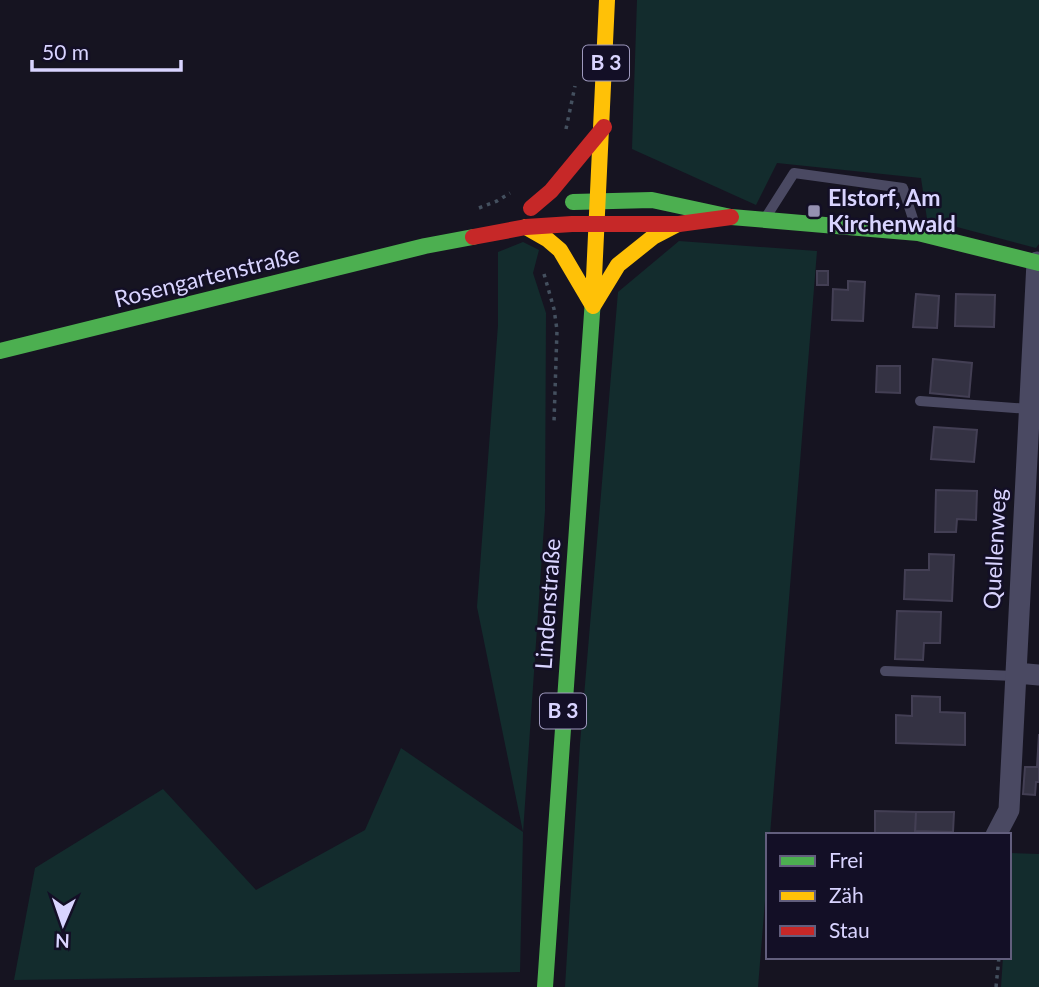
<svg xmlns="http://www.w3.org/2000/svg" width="1039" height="987" font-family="Lato,sans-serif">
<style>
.green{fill:#132c2d}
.building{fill:#343243;stroke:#433f54;stroke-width:2}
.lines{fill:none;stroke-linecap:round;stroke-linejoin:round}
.path{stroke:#44505f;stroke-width:3.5;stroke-dasharray:3.5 5;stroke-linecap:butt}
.lane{stroke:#4a4962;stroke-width:10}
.street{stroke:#4a4962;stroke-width:21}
.fast{stroke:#4caf50;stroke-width:16}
.slow{stroke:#ffc107;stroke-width:16}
.jam{stroke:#c62828;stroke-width:16}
.poi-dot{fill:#9591b1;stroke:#130f26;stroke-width:2.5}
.labels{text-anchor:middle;stroke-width:5;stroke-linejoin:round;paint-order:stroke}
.shield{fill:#130f26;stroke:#9e99be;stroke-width:2}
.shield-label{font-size:21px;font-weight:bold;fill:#d9d4ff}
.poi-label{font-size:23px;font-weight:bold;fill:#d9d4ff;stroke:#130f26;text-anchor:start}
.street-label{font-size:23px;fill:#d9d4ff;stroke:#130f26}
</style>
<rect width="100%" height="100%" fill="#161421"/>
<path class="green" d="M637 0H1039V244L1036 248 927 219 921 178 777 163 756 205 632 149Z
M679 241 817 251 770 835H768V864L758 987H565L580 744 618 292Z
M523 242 539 250 533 273 546 313 545 511 523 833 520 972 14 980 35 868 163 789 256 890 365 830 401 748 523 832 477 607 498 325V252Z
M1010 853 1039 854V987H1001L1003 957H1009Z"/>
<path class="building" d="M817 271H828V285H817Z
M848 281 865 282 863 321 832 320 833 289 848 290Z
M916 294 939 296 937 328 913 327Z
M956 294 995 295 994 327 955 326Z
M933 359 972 363 969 397 930 393Z
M877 366H900V393L876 392Z
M934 427 977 430 974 462 931 459Z
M936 490 977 491 976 520 957 519 956 532H935Z
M929 554 954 555 952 601 904 599 905 570H929Z
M897 611 941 612 940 643H924L923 660 895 659Z
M912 696 940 697V712L965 713V745L896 743V715L912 716Z
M1039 734V782H1036L1035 795 1023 794 1025 767H1037Z
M875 811 916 812 915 835H875Z
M916 812H954L953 832 915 831Z"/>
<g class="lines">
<path class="path" d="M566 129 575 86
M479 208 497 201 510 193
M544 274 554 309 557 330 554 422
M996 987 999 957"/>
<path class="lane" d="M766 217 794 173 903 188 916 228
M920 401 1029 409
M885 671 1015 676"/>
<path class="street" d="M1016 673 1039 675
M996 835 1009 810 1037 262"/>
<path class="fast" d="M573 202 652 200 731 217 918 233 1039 263
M0 351 425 246 473 237
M545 987 593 299"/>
<path class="slow" d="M526 227 547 239 560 250 593 306 618 265 653 237 678 224
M593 299 607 0"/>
<path class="jam" d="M531 208 551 191 604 127
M473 237 526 227 572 224H679L731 217"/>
</g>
<rect class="poi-dot" x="807" y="204" width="14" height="14" rx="3.5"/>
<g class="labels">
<g class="shield">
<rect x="583" y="45.5" width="46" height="35" rx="5"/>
<rect x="540" y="693.5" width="46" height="35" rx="5"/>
</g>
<g class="shield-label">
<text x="606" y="70">B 3</text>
<text x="563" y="718">B 3</text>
</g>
<g class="poi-label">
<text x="828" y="206">Elstorf, Am<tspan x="828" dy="26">Kirchenwald</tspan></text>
</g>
<g class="street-label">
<text transform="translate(207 277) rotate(-14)" y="8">Rosengartenstraße</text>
<text transform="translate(995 549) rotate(-87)" y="8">Quellenweg</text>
<text transform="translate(548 604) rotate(-86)" y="8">Lindenstraße</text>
</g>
</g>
<rect x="766" y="833" width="245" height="126" fill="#130f26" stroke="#625e7d" stroke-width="2"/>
<rect x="780" y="856" width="35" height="10" fill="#4caf50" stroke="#625e7d" stroke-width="2"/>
<text x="829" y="868" font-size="21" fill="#d9d4ff">Frei</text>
<rect x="780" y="891" width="35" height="10" fill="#ffc107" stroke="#625e7d" stroke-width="2"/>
<text x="829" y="903" font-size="21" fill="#d9d4ff">Zäh</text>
<rect x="780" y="926" width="35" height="10" fill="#c62828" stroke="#625e7d" stroke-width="2"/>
<text x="829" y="938" font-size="21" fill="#d9d4ff">Stau</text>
<g transform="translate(63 924) rotate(182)" stroke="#130f26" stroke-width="5" paint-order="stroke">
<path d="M0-5L12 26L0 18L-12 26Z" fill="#d9d4ff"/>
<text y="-10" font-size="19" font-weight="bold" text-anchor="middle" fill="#d9d4ff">N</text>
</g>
<path d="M32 60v10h149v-10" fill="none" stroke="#d9d4ff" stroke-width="3.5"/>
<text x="42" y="60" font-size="21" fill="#d9d4ff" stroke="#130f26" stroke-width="5" paint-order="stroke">50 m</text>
</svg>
